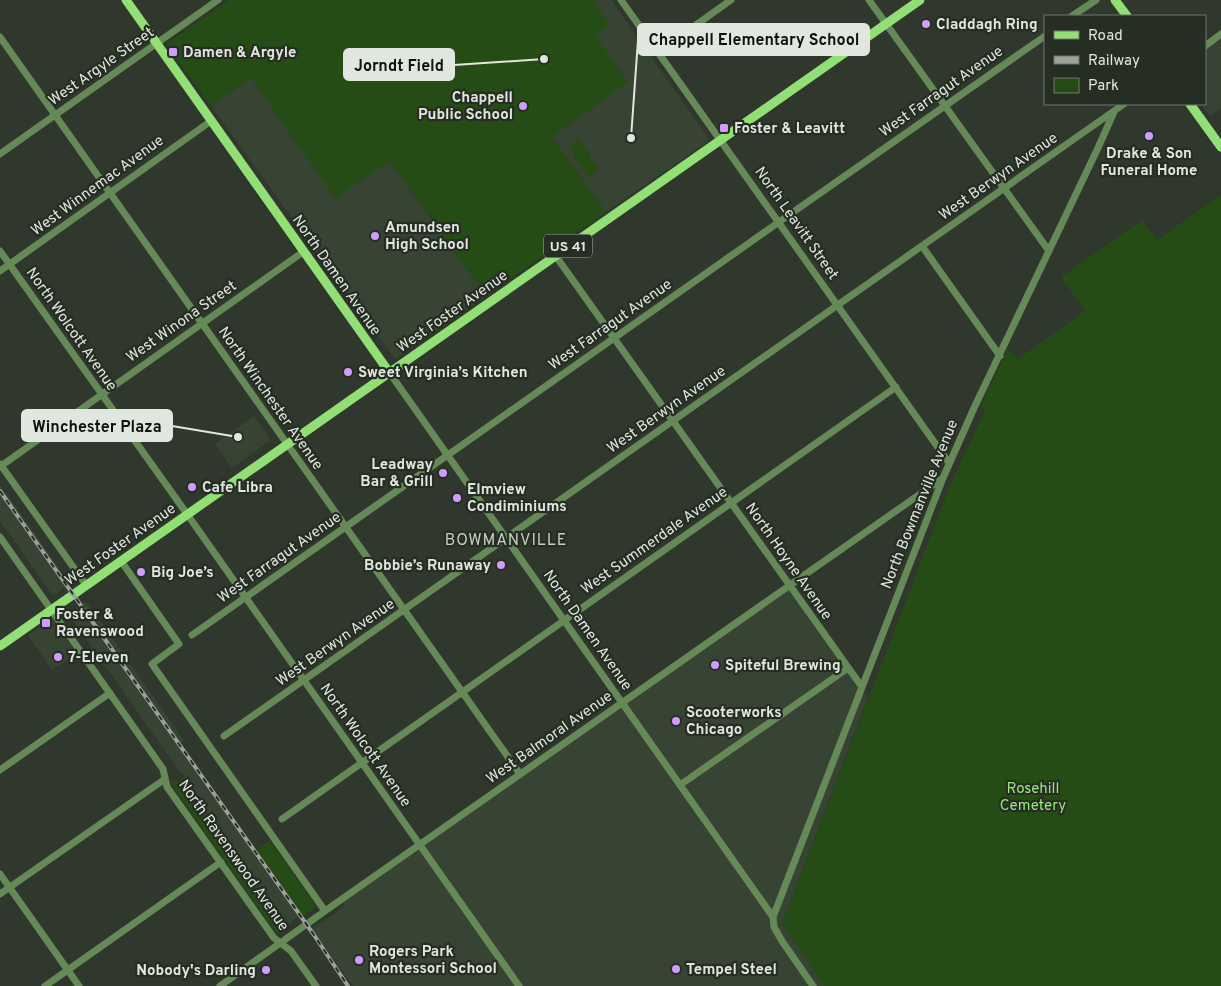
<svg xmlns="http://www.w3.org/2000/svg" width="1221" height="986" font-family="Overpass,sans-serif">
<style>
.built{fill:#374333}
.green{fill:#264c16}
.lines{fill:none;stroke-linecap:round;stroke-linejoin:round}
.minor{stroke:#658a58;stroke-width:7}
.major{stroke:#91df75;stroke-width:9}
.rail-casing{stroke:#9ca19a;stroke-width:4}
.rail{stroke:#262d23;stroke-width:2;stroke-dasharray:5.5;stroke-linecap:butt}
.poi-dot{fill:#d29cfd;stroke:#262d23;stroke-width:2}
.labels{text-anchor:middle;stroke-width:4.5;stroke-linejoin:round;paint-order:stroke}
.shield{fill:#262d23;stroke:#a9aea7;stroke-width:1}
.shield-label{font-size:14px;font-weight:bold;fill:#e1e6e0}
.poi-label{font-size:15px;font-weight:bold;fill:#e1e6e0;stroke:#262d23;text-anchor:start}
.street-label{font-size:15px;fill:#e1e6e0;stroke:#262d23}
.park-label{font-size:15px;fill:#99e67d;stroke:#262d23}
.neighbourhood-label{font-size:16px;letter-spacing:1px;fill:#c4cec1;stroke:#262d23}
.leader{fill:none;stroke:#e1e6e0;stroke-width:2}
.callout-dot{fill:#e1e6e0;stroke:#262d23;stroke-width:2}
.callout{fill:#e1e6e0;stroke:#e1e6e0;stroke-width:2}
.callout-label{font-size:16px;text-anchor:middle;font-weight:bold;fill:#111}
</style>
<rect width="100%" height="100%" fill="#30372d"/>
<path class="built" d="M458 0H611L710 140 606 212 552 137Z
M1221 36V108L1210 116 1201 104H1205V47Z
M251 78 389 160 486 296 395 359 211 106Z
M254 416 271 440 232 468 215 444Z
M0 484 70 584 53 596 0 521Z
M787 586 868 697 782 924 825 986H353L312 929 345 906 342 901Z
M85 602 88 604 184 740 180 743 302 914 292 921 293 923 284 929 178 781 185 776 183 774 182 775 67 612 72 609 73 610Z
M52 618 77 654 52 670 28 635Z"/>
<path class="green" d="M229 0H595L594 2 610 25 595 36 628 82 552 137 606 212 486 296 390 161 335 198 251 78 211 106 166 44Z
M578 139 591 155 589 157 599 170 589 177 572 155 574 153 569 146Z
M1221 195V986H825L782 924 951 483 985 410 981 406 1008 349 1018 359 1085 311 1061 277 1142 220 1157 240Z
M177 780 284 929 277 934 171 784Z
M270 841 316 907 303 916 256 850Z"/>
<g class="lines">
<path class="minor" d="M621 0 949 463
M869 0 1049 251
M1072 16 1096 0
M0 37 520 774
M1205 46 1221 34
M658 52 731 0
M0 154 218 0
M922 246 1000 356
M0 251 187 514 519 986
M555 255 862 687
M0 271 211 121
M389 372 773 917 774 927 782 941 813 986
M0 464 86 585
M1 466 303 252
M0 537 163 769 167 787 274 938 291 951 316 986
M121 561 179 644 152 664 325 911
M192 635 779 222 1045 36
M224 736 1124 104
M0 770 110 693
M680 785 848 668
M282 819 896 387
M0 874 79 986
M0 894 165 779
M773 917 943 478 974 408 1097 150 1114 112
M45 986 221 862
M220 986 332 906 943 478"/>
<path class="major" d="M126 0 389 372
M1115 0 1127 16
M1190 104 1221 147
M0 646 920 0"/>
<g class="rail-casing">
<path id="rail" d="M0 491 314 935 348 986"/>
</g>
<use href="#rail" class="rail"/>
</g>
<g class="poi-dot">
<circle cx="926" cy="24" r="5"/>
<rect x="168" y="47" width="10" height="10" rx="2.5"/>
<circle cx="523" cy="106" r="5"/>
<rect x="719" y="123" width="10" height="10" rx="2.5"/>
<circle cx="1149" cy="136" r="5"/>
<circle cx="375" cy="236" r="5"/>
<circle cx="348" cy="372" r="5"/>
<circle cx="443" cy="473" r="5"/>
<circle cx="192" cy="487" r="5"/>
<circle cx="457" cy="498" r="5"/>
<circle cx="501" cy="565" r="5"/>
<circle cx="141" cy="572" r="5"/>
<rect x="41" y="618" width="10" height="10" rx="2.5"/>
<circle cx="58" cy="657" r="5"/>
<circle cx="715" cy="665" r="5"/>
<circle cx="676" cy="721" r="5"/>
<circle cx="359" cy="960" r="5"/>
<circle cx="676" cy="969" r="5"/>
<circle cx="266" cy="970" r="5"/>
</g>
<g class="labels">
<rect class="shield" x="544" y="234.5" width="48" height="23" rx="4"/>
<g class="shield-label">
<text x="568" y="251">US 41</text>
</g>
<g class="poi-label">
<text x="936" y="29">Claddagh Ring</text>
<text x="183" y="57">Damen &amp; Argyle</text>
<text x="513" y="102" text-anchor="end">Chappell<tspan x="513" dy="17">Public School</tspan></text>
<text x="734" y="133">Foster &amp; Leavitt</text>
<text x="1149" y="158" text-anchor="middle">Drake &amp; Son<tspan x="1149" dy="17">Funeral Home</tspan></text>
<text x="385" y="232">Amundsen<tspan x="385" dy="17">High School</tspan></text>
<text x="358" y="377">Sweet Virginia’s Kitchen</text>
<text x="433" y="469" text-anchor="end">Leadway<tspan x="433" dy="17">Bar &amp; Grill</tspan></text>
<text x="202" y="492">Cafe Libra</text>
<text x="467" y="494">Elmview<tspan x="467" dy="17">Condiminiums</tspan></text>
<text x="491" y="570" text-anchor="end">Bobbie’s Runaway</text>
<text x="151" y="577">Big Joe’s</text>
<text x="56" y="619">Foster &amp;<tspan x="56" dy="17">Ravenswood</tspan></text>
<text x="68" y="662">7-Eleven</text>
<text x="725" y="670">Spiteful Brewing</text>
<text x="686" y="717">Scooterworks<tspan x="686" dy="17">Chicago</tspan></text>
<text x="369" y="956">Rogers Park<tspan x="369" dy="17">Montessori School</tspan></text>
<text x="686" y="974">Tempel Steel</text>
<text x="256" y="975" text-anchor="end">Nobody's Darling</text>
</g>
<g class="street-label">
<text transform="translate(101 66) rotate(-35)" y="5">West Argyle Street</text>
<text transform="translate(941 91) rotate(-35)" y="5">West Farragut Avenue</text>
<text transform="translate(998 176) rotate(-35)" y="5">West Berwyn Avenue</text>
<text transform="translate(97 185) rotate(-36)" y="5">West Winnemac Avenue</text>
<text transform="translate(797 223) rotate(55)" y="5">North Leavitt Street</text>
<text transform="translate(337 275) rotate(55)" y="5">North Damen Avenue</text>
<text transform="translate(452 311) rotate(-35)" y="5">West Foster Avenue</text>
<text transform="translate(181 321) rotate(-35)" y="5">West Winona Street</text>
<text transform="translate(610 324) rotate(-35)" y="5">West Farragut Avenue</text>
<text transform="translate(72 329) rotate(55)" y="5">North Wolcott Avenue</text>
<text transform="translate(271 398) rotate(55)" y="5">North Winchester Avenue</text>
<text transform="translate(666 409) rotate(-35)" y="5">West Berwyn Avenue</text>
<text transform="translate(919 504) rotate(-68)" y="5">North Bowmanville Avenue</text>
<text transform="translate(654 540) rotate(-35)" y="5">West Summerdale Avenue</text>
<text transform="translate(120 544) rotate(-35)" y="5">West Foster Avenue</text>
<text transform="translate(279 557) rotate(-35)" y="5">West Farragut Avenue</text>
<text transform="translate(789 561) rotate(55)" y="5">North Hoyne Avenue</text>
<text transform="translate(588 630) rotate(55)" y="5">North Damen Avenue</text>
<text transform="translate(335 642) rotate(-35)" y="5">West Berwyn Avenue</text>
<text transform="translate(549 737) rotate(-35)" y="5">West Balmoral Avenue</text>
<text transform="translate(366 745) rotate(55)" y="5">North Wolcott Avenue</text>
<text transform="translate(234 855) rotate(55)" y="5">North Ravenswood Avenue</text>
</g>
<g class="park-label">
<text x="1033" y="793">Rosehill<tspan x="1033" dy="17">Cemetery</tspan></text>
</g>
<g class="neighbourhood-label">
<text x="506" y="545">BOWMANVILLE</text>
</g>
</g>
<path class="leader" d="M631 138L638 40M544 59L454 65M238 437L172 426"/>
<g class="callout-dot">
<circle cx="631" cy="138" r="5"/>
<circle cx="544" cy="59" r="5"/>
<circle cx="238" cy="437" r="5"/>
</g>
<g class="callout">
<rect x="638" y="24" width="231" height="31" rx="5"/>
<rect x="344" y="49" width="110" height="31" rx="5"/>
<rect x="22" y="410" width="150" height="31" rx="5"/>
</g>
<g class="callout-label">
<text x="754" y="45">Chappell Elementary School</text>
<text x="399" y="71">Jorndt Field</text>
<text x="97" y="432">Winchester Plaza</text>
</g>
<rect x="1044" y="15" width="162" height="90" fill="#262d23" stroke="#71776f"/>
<rect x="1054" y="31" width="25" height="8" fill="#91df75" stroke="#71776f"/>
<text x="1088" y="40" font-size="15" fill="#e1e6e0">Road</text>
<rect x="1054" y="56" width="25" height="8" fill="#9ca19a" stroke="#71776f"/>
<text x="1088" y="65" font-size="15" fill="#e1e6e0">Railway</text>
<rect x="1054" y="78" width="25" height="15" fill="#264c16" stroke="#71776f"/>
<text x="1088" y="90" font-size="15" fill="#e1e6e0">Park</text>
</svg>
